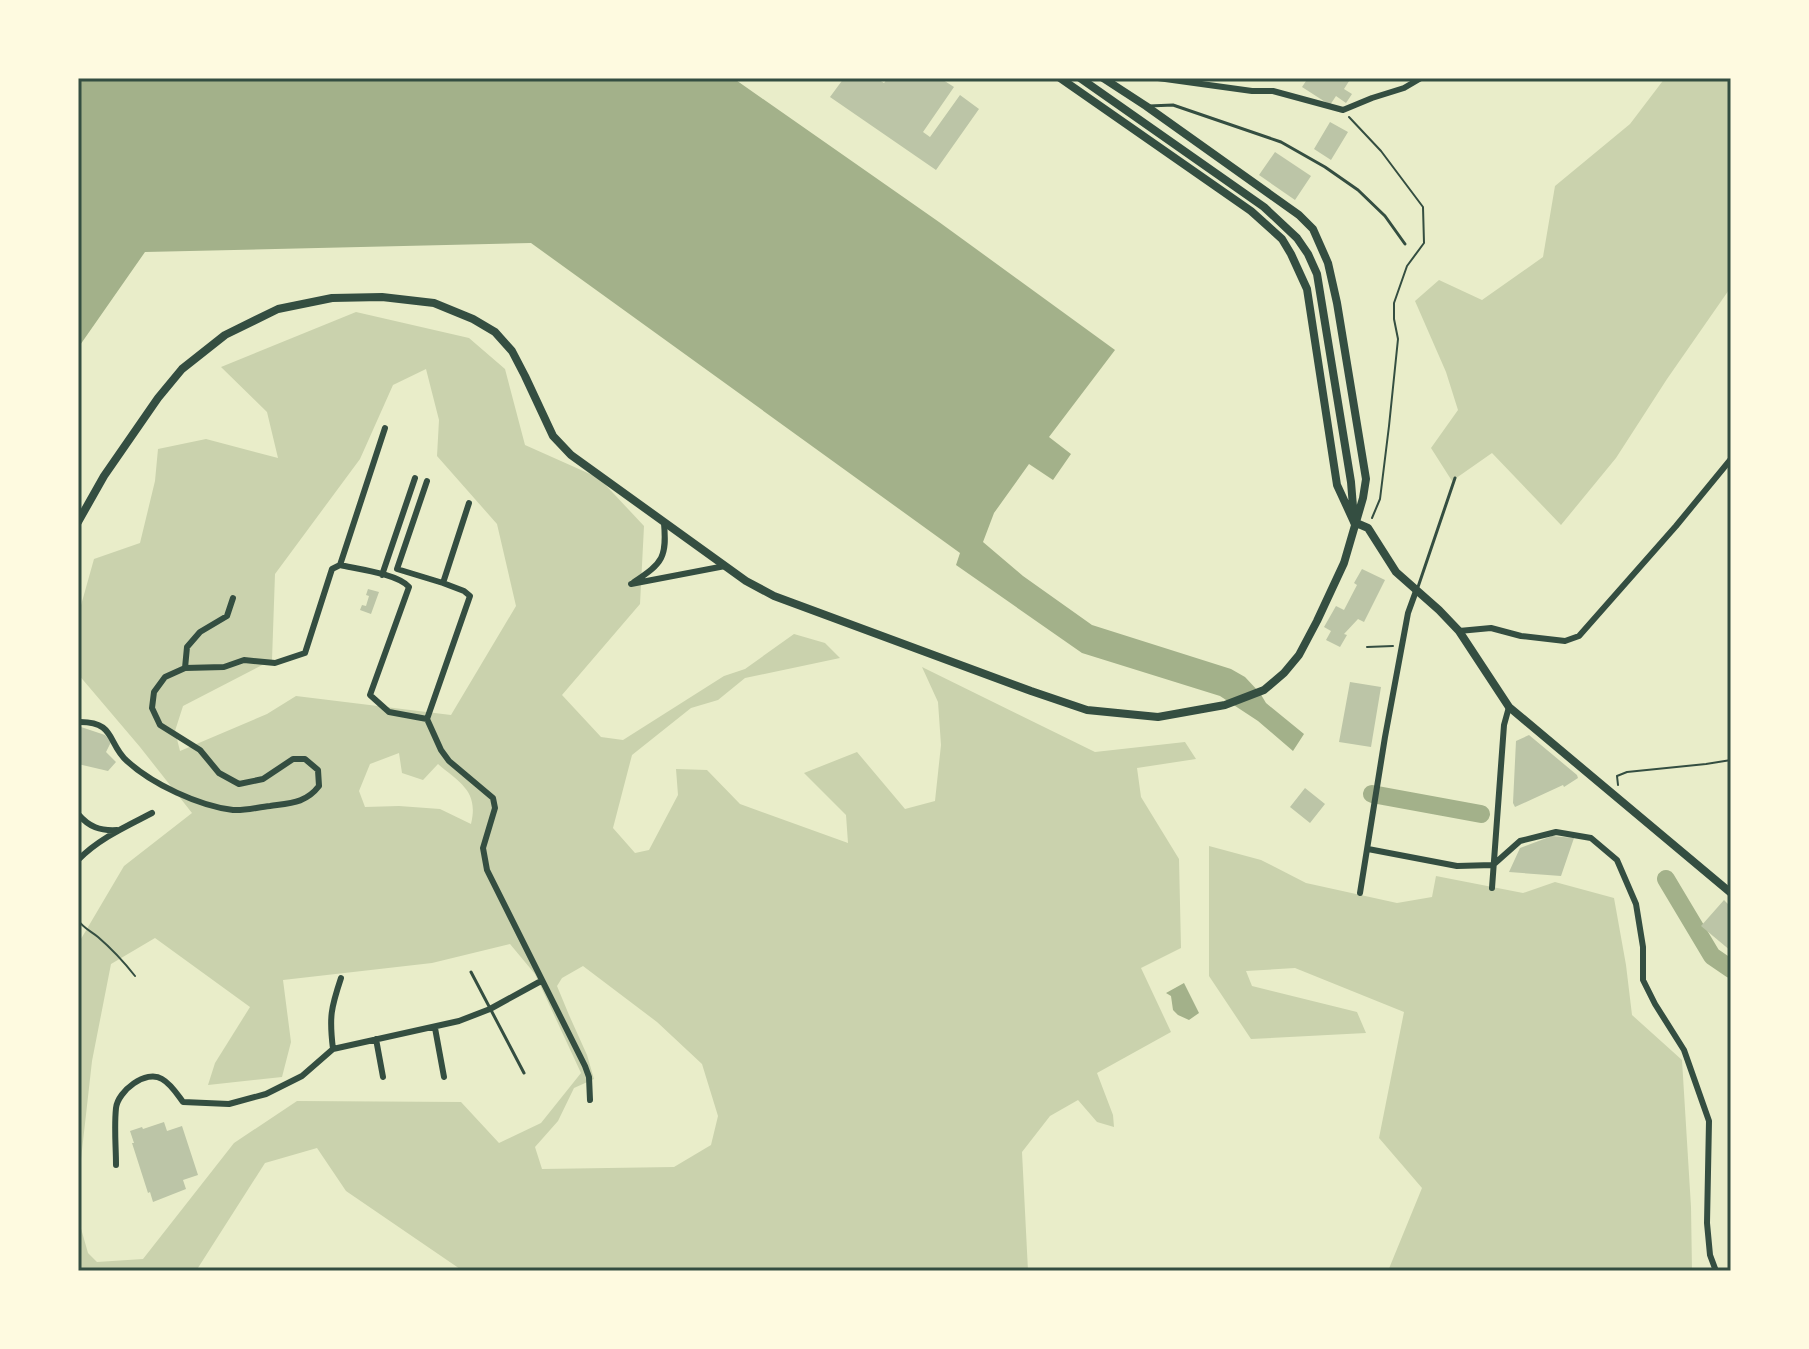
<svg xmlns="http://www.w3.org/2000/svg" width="1809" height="1349" font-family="Helvetica,sans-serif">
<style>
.green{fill:#cad2ad;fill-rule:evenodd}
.water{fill:#a3b18a}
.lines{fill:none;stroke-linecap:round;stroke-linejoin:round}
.river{stroke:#a3b18a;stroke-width:18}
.building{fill:#bcc5a7}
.path{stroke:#344e41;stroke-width:2}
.service{stroke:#344e41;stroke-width:3}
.minor{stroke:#344e41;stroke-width:6}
.tertiary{stroke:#344e41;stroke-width:8}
.neatline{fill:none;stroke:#344e41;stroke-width:3}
</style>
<rect width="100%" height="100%" fill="#e9edc9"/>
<path class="green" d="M1665 78H1731V287L1667 379 1616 458 1561 525 1492 453 1452 481 1431 448 1458 410 1446 372 1415 301 1439 280 1482 300 1543 257 1555 186 1630 124Z
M356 312 469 338 505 369 525 445 599 478 644 526 640 604 562 695 601 737 623 740 724 676 745 669 794 634 825 643 840 658 745 678 718 700 691 708 632 755 613 828 635 853 649 850 678 795 676 769 707 770 740 804 848 843 846 815 804 773 857 752 905 809 935 801 941 745 938 702 922 667 1095 752 1185 742 1196 759 1137 768 1141 797 1179 859 1181 948 1141 968 1171 1032 1097 1073 1113 1115 1114 1127 1097 1122 1078 1100 1050 1116 1022 1152 1028 1271H463L346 1191 317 1148 265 1163 196 1271H78V1218L88 1253 97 1262 143 1259 234 1143 297 1101 461 1102 499 1143 541 1123 581 1073 535 974 510 944 432 963 283 980 291 1042 282 1077 208 1085 215 1063 250 1007 155 938 111 964 92 1061 78 1186V944L124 866 192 813 140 747 78 674V616L94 559 140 543 155 481 158 449 206 439 278 458 267 412 221 367ZM426 369 439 420 437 456 497 524 516 606 451 715 296 696 267 714 180 751 175 731 183 706 272 660 275 574 360 459 393 385ZM399 753 402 773 423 780 438 764C460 783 479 791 471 824L440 809 399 806 365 807 359 791 370 764ZM583 966 657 1022 702 1064 718 1116 711 1145 674 1167 542 1169 535 1147 558 1121 574 1088 594 1079 587 1055 569 1015 557 986 562 978Z
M1209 846 1261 860 1306 883 1397 903 1432 897 1436 876 1523 893 1555 882 1614 898 1626 965 1632 1015 1682 1060 1691 1207 1692 1271H1388L1422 1188 1379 1138 1404 1012 1295 968 1246 971 1252 986 1357 1012 1366 1033 1251 1039 1209 976Z"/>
<path class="water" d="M78 78H733L939 222 1115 350 1049 437 1071 454 1053 480 1029 464 994 513 983 542 1023 576 1092 625 1231 669 1245 677 1260 693 1266 703 1304 734 1293 751 1258 721 1220 696 1082 653 956 565 960 553 531 243 145 252 78 348Z
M1184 983 1199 1013 1189 1020 1178 1015 1173 1010 1171 996 1166 993Z"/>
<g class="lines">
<path class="river" d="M1372 794 1481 814
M1666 879 1712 956 1731 969"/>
</g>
<path class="building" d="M844 78H876L884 83 888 78H940L954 87 923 132 930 137 960 95 979 109 936 170 830 97Z
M1308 78H1351L1344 89 1352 94 1346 103 1336 96 1330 105 1302 87Z
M1330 122 1348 132 1331 160 1314 149Z
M1275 152 1311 176 1295 200 1259 175Z
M1362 569 1385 580 1364 622 1358 619 1344 634 1347 635 1340 647 1326 640 1331 631 1324 627 1336 606 1344 610 1357 585 1354 583Z
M368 589 379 592 371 614 360 610 362 605 366 606 369 596 366 595Z
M1350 682 1381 687 1371 747 1339 742Z
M78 726 105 735 111 742 106 752 116 762 108 771 78 764Z
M1529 735 1577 775 1578 778 1564 787 1563 785 1515 807 1513 803 1516 741Z
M1305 788 1325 804 1310 823 1290 807Z
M1552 836 1574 838 1561 876 1509 872 1520 848Z
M1724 900 1731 907V951L1701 926Z
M164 1122 167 1131 182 1126 198 1175 183 1180 186 1189 153 1202 150 1192 148 1193 132 1143H134L130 1131 142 1127 143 1129Z"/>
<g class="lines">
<path class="path" d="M1349 117 1381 151 1423 207 1424 243 1407 266 1394 303V319L1398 339 1389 426 1380 499 1372 518
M1367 647 1393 646
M1618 785 1617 776 1627 772 1706 764 1731 760
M78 920C83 928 91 931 98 937 112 949 124 962 135 976"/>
<path class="service" d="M1149 106 1173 105 1281 142 1325 167 1358 190 1385 216 1405 244
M1418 587 1455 478
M471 972 524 1073"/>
<path class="minor" d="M1158 78 1252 91H1273L1343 110 1372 98 1404 88 1421 78
M427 481 397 569 443 583
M340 565 385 428
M382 575 415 478
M634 582C663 563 667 557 664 523
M631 584 725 566
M1459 631 1491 628 1521 636 1565 641 1579 636 1676 526 1731 459
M185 668 187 647 200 632 227 616 233 598
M427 719 441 750 449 761 493 798 495 808 483 848 487 870 585 1066 589 1077 590 1100
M78 722C116 721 107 743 127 761 152 784 199 806 233 810 245 811 258 807 270 806 291 803 306 803 319 786L318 770 305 759H293L263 779 239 784 219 773 200 750 160 725 152 708 154 692 165 677 185 668 224 667 244 660 275 663 305 653 332 569 340 565C358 569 398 574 409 587L370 695 389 712 427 719 470 596 464 591 443 583 469 503
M78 814C89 827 100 831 117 830
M1368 849 1457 866 1493 865
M78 860C98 839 127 826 152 813
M1493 865 1520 841 1556 832 1591 838 1617 860 1636 904 1643 947V980L1655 1004 1684 1050 1709 1121 1707 1223 1710 1255 1716 1271
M1492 888 1504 725 1509 707
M1360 893 1385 737 1408 613 1416 591
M435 1028 444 1077
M376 1039 383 1077
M333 1049C329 1017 331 1008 341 978
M116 1165C116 1147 114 1127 116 1108 118 1091 146 1069 162 1079 171 1084 177 1094 183 1102L229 1104 266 1094 302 1076 333 1049 459 1021 490 1009 541 981"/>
<path class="tertiary" d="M1060 78 1251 211 1282 239 1291 254 1307 289 1337 485 1354 522
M1080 78 1264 207 1297 238 1308 254 1317 274 1351 482 1354 519
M78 522 104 476 158 398 182 369 225 335 278 309 332 298 382 297 434 303 473 319 495 332 512 351 525 376 553 436 571 455 746 581 774 596 1031 691 1087 710 1158 717 1225 705 1264 690 1284 673 1299 655 1317 621 1344 563 1363 498 1366 479 1337 303 1328 263 1313 229 1299 215 1146 106 1103 78
M1354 522 1368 528 1396 572 1439 610 1459 631 1509 707 1731 893"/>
</g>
<rect width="1809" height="1349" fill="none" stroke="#fefae0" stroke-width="160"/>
<rect x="80" y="80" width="1649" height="1189" class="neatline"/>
</svg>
